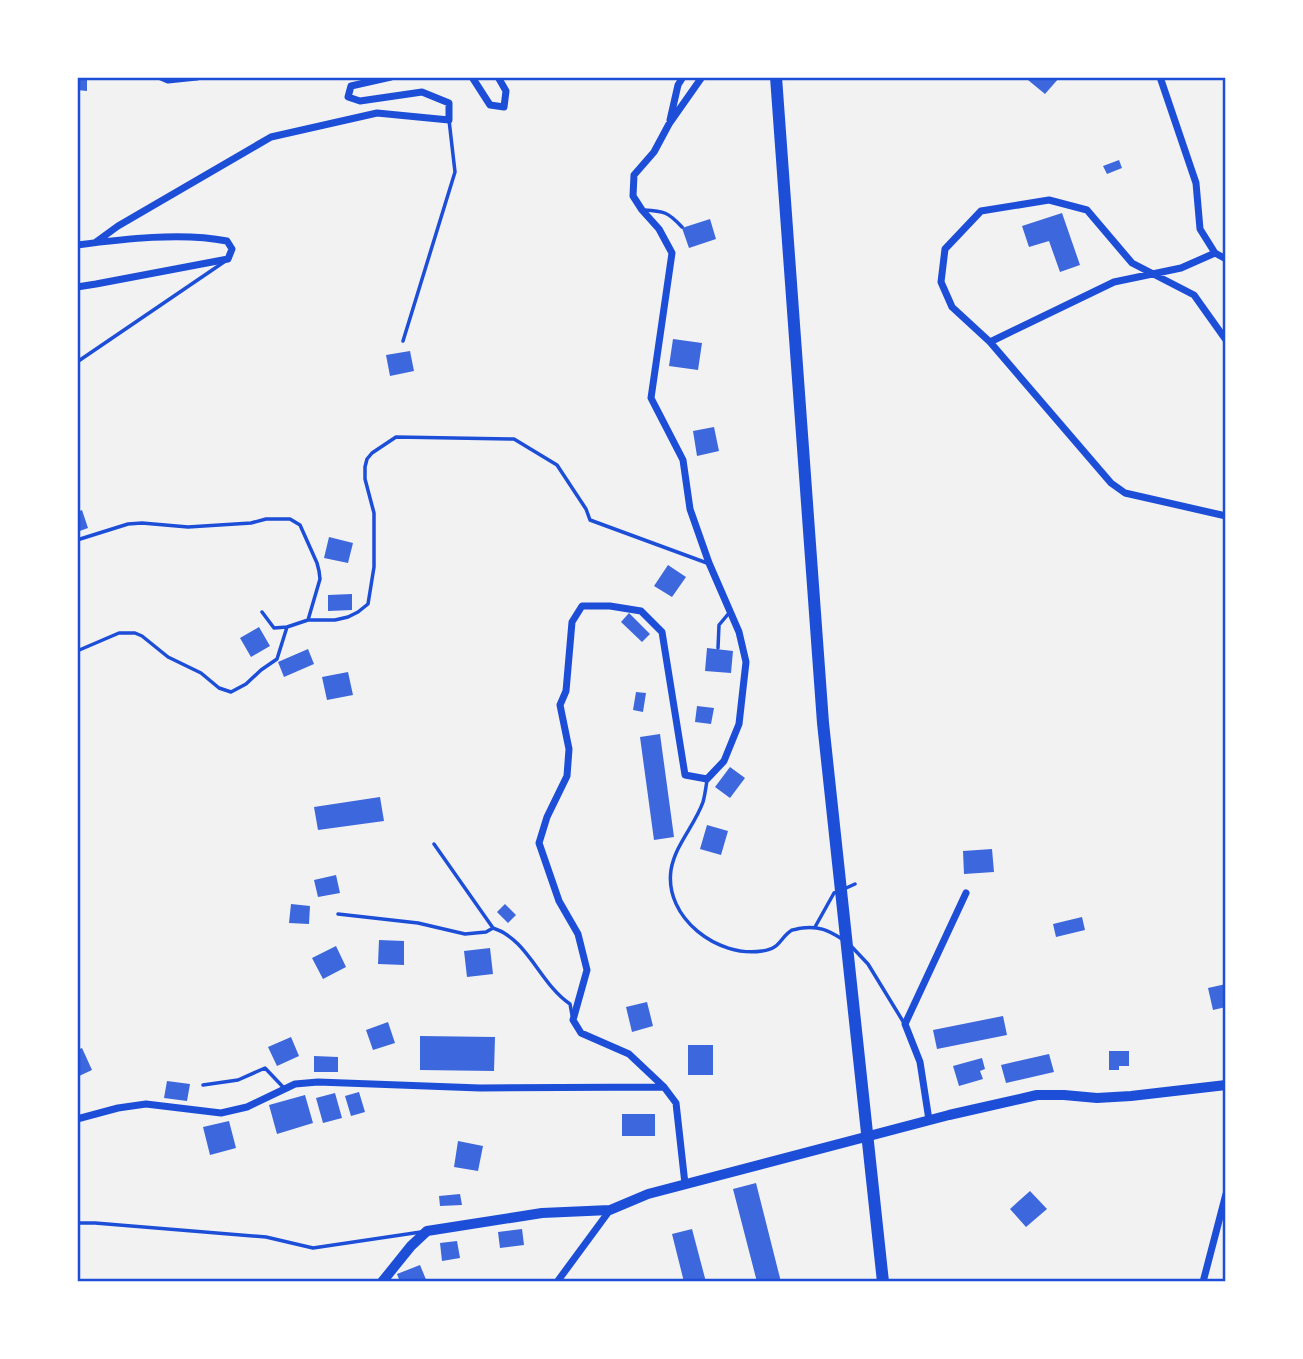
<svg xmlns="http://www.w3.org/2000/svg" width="1303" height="1359" font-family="Arial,sans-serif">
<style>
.building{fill:#3d67dc}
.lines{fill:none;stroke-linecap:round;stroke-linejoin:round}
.service{stroke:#1d4ed8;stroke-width:3.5}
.minor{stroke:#1d4ed8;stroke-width:7}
.tertiary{stroke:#1d4ed8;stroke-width:10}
.trunk{stroke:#1d4ed8;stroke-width:12}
.neatline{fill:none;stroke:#1d4ed8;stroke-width:2.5}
</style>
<rect width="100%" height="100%" fill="#f2f2f2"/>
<path class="building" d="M77 77H87V91L77 90Z
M1031 77H1057L1059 78 1045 94 1028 80Z
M1119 160 1122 168 1107 174 1103 166Z
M1062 213 1080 265 1060 272 1049 241 1029 247 1022 226Z
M710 219 716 239 689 248 682 228Z
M673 339 702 343 698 370 669 366Z
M410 351 414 371 390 376 386 355Z
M714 427 719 451 697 456 693 431Z
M82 510 88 528 77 532V512Z
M329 537 353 543 348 563 324 558Z
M668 565 686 577 672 597 654 586Z
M352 594V610L328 611V595Z
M629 613 650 634 642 642 621 622Z
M259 627 270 646 251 657 240 638Z
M707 648 733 651 731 673 705 671Z
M308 649 314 664 284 677 278 662Z
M348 672 353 695 327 700 322 677Z
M636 692 646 693 643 712 633 710Z
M697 706 714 708 711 724 695 722Z
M660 734 674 837 654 840 640 737Z
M730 767 745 778 730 798 715 787Z
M380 797 384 821 318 830 314 807Z
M707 825 728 831 721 855 700 849Z
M992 849 994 872 964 874 963 851Z
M336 875 340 893 318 897 314 880Z
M291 904 310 906 309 924 289 923Z
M505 904 516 915 508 923 497 912Z
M1082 917 1085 930 1056 937 1053 924Z
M379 940 404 941V965L378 964Z
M336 946 346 967 323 979 312 958Z
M490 948 493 974 467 977 464 951Z
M1226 984V1007L1213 1010 1208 988Z
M647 1002 653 1026 632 1032 626 1007Z
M1003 1016 1007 1035 937 1049 933 1030Z
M388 1022 395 1043 373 1050 366 1030Z
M420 1036 495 1037 494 1071 420 1070Z
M291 1037 299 1056 277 1066 268 1047Z
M688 1045H713V1075H688Z
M82 1048 92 1070 77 1077V1050Z
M1109 1051H1129V1066H1119V1070H1109Z
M1049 1054 1054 1072 1006 1083 1001 1065Z
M314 1056 338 1057V1072H314Z
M982 1058 985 1069 980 1071 983 1079 959 1086 953 1066Z
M167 1081 190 1084 187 1101 164 1098Z
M359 1092 365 1112 351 1116 345 1096Z
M335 1093 342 1118 323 1123 316 1098Z
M305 1095 313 1123 277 1134 269 1105Z
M622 1114H655V1136H622Z
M229 1121 236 1148 210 1155 203 1127Z
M458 1141 483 1146 478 1171 454 1167Z
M756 1183 781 1282H757L733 1189Z
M1030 1191 1047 1209 1026 1227 1010 1209Z
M460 1194 462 1205 440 1206 439 1196Z
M522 1229 524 1245 500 1248 498 1232Z
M692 1229 706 1282H684L672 1234Z
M457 1241 460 1258 442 1261 440 1243Z
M420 1265 427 1282H400L397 1274Z"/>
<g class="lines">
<path class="service" d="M644 210C664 211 668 212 682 227
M403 341 455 172 449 120
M77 362 224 262
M77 540 128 524 142 523 188 527 251 523 266 519H290L300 525 317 563 319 571 320 579 308 620
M262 612 274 628 287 627
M718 648 719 625 729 613
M77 651 119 633H135L142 636 168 657 201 673 219 688 231 692 246 684 261 670 277 659 287 627 308 620H335L348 617 358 612 368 604 374 567V513L365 479V467L367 459 372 453 396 437 514 439 557 465 586 509 590 520 707 563
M707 780C706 787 705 795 703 802 695 825 675 845 671 870 664 918 718 958 762 951 781 949 780 937 792 930 793 930 801 928 802 928 819 926 828 930 842 939
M434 844 493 928C528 939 540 984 570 1004L572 1015
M844 889 855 884
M338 914 418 923 465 934 486 932 493 928
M815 927 834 893 837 892
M851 946 868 964 904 1023
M203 1085 238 1080 265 1068 284 1088
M77 1223H95L266 1237 313 1248 421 1232"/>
<path class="minor" d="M161 77 168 80 197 77
M472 77 490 105 504 107 506 91 498 77
M1160 77 1196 183 1200 229 1215 253 1226 259
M670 120 678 85 683 77
M96 242 118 226 271 137 377 113 449 120V103L422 92 360 101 348 97 351 86 391 77
M77 245C123 239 182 232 227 241L232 249 228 259 96 284 77 287
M1226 340 1194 295 1132 263 1087 210 1049 200 981 211 945 249 941 282 952 307 990 342 1111 483 1125 493 1226 516
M990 342 1114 282 1181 268 1215 253
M664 1087 629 1054 581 1033 573 1020 587 970 578 934 559 901 539 843 547 817 567 776 569 749 560 705 566 691 572 622 582 606H610L641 611 662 632 685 775 707 779 724 761 739 724 746 662 739 632 709 563 690 509 683 460 651 398 672 253 659 229 642 210 633 196 634 175 654 152 669 124 702 77
M77 1119 118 1108 146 1104 221 1113 247 1107 295 1084 318 1082 480 1088 664 1087 676 1103 685 1184
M929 1120 920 1062 905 1024 966 893
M557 1282 610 1210
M1203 1282 1226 1194"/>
<path class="tertiary" d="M382 1282 411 1246 427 1231 542 1213 610 1210 648 1194 949 1115 1037 1095H1064L1097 1098 1131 1096 1226 1085"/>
<path class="trunk" d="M776 77 823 723 883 1282"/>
</g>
<rect width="1303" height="1359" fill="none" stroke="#ffffff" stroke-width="158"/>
<rect x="79" y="79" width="1145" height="1201" class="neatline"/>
</svg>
